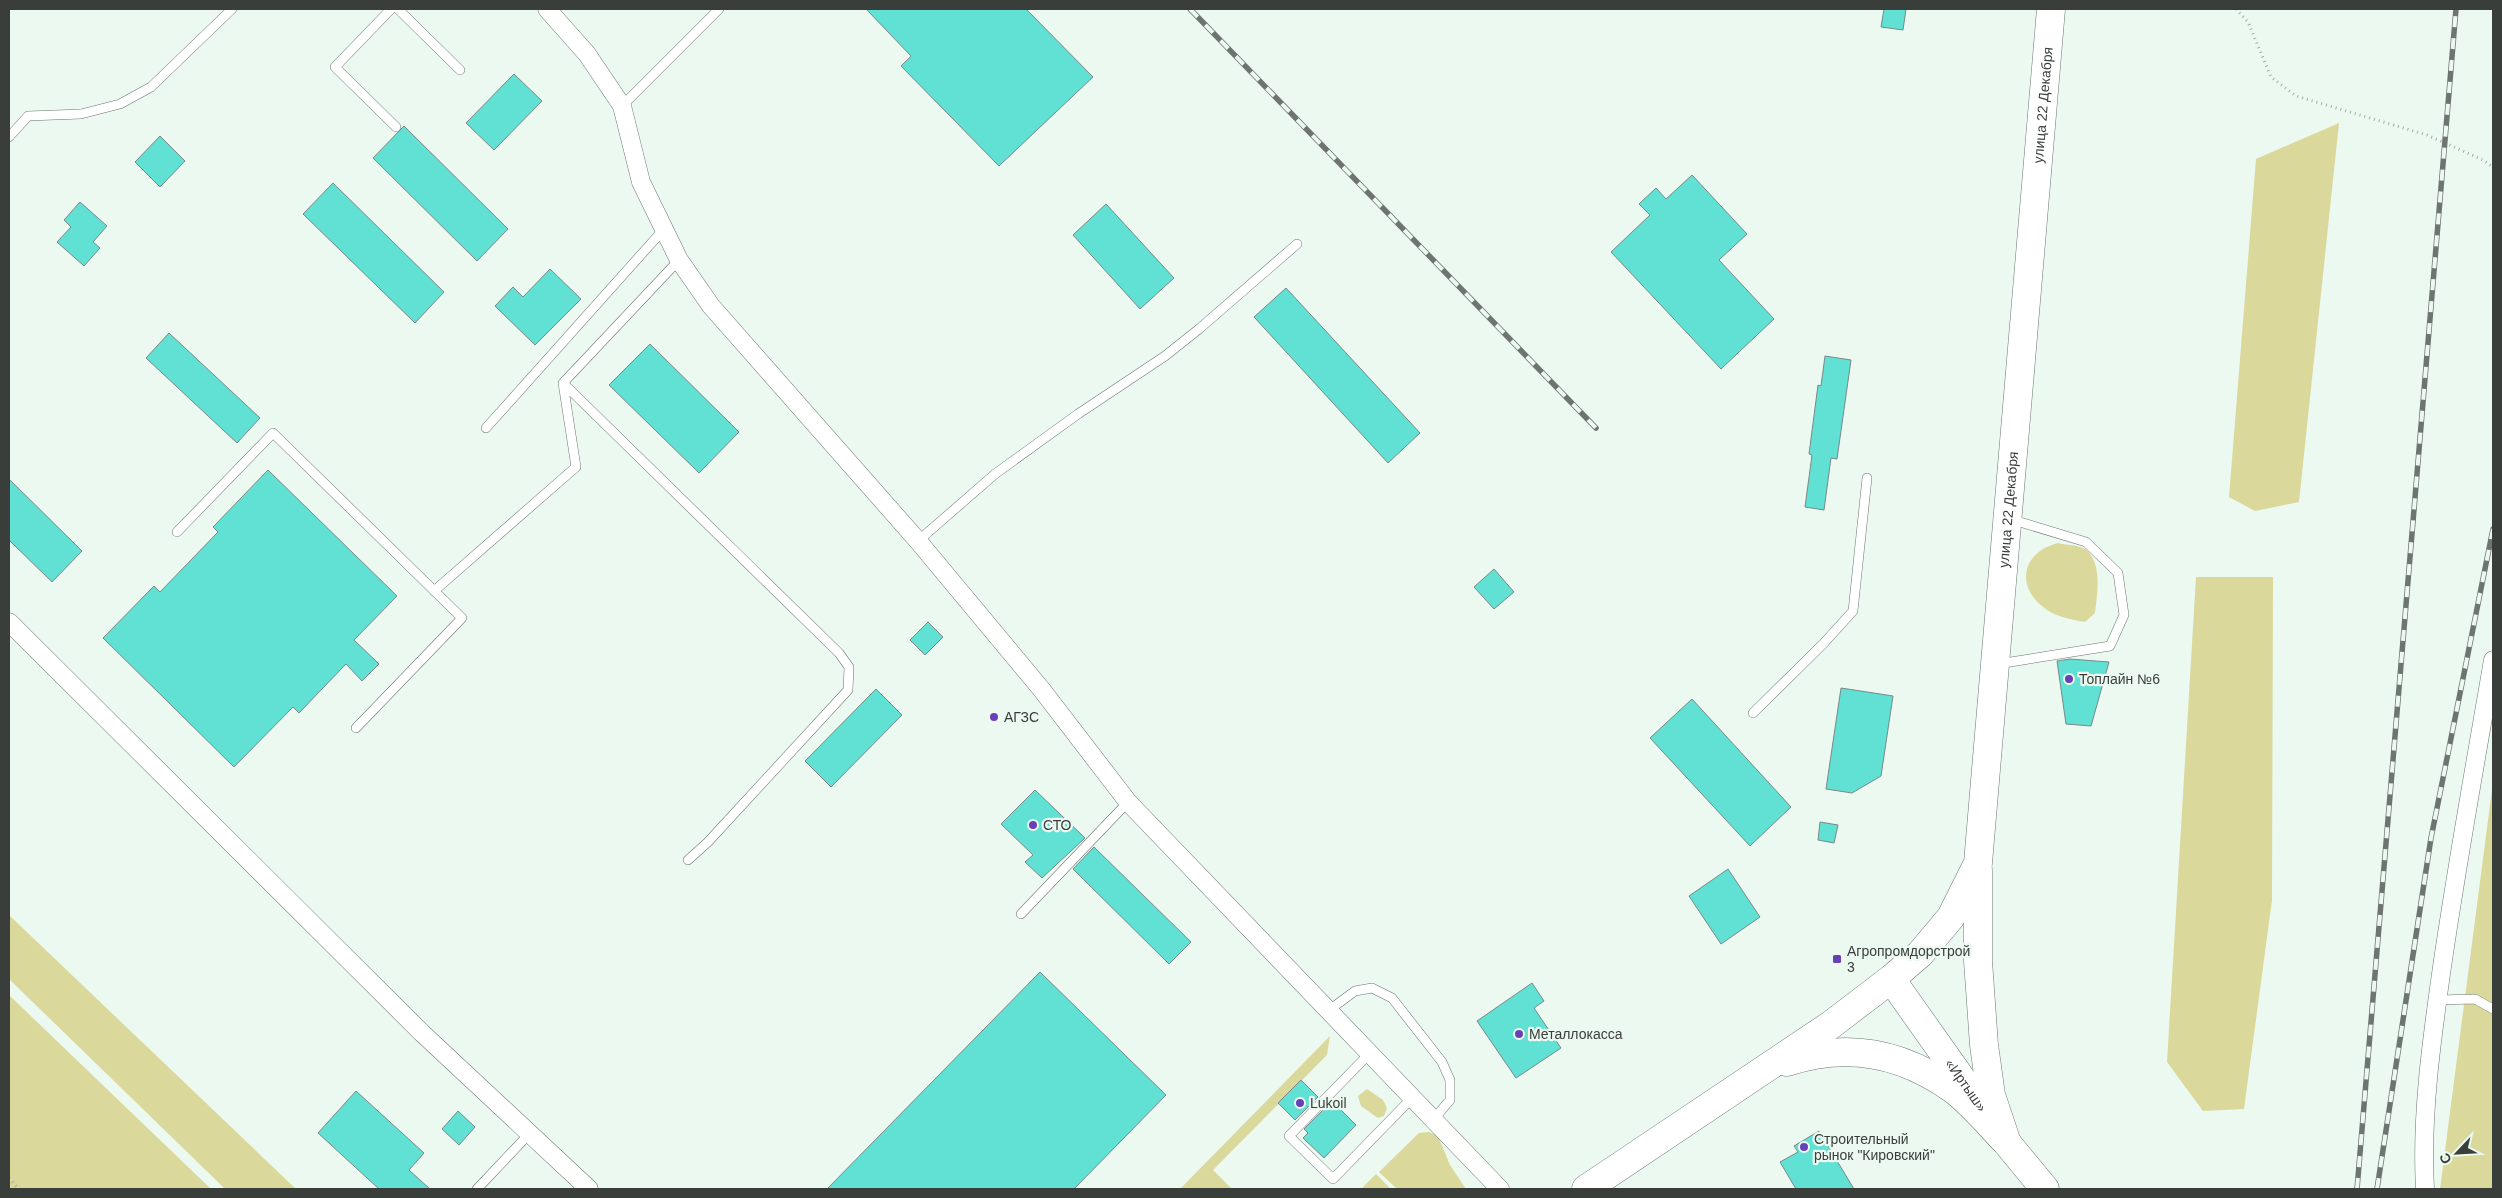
<svg xmlns="http://www.w3.org/2000/svg" width="2502" height="1198" font-family="Helvetica,sans-serif">
<style>
.green{fill:#dad89a}
.building{fill:#61e0d4;stroke:#7a8987}
.lines{fill:none;stroke-linecap:round;stroke-linejoin:round}
.lane-casing{stroke:#6a766f;stroke-width:10}
.street-casing{stroke:#6a766f;stroke-width:19}
.primary-casing{stroke:#6a766f;stroke-width:29}
.path{stroke:#a3aca6;stroke-width:3;stroke-dasharray:1 4;stroke-linecap:butt}
.lane{stroke:#fff;stroke-width:9}
.street{stroke:#fff;stroke-width:18}
.primary{stroke:#fff;stroke-width:28}
.rail-casing{stroke:#6e7571;stroke-width:5.5}
.rail{stroke:#ecf9f1;stroke-width:4;stroke-dasharray:11;stroke-linecap:butt}
.poi-dot{fill:#6740b8;stroke:#ecf9f1;stroke-width:2}
.labels{text-anchor:middle;stroke-width:4.5;stroke-linejoin:round;paint-order:stroke}
.street-label{font-size:14px;fill:#393e3b;stroke:#ecf9f1}
.poi-label{font-size:14px;fill:#393e3b;stroke:#ecf9f1;text-anchor:start}
</style>
<rect width="100%" height="100%" fill="#ecf9f1"/>
<path class="green" d="M2339 123 2299 502 2255 511 2229 497 2256 159Z
M2058 543C2065 545 2079 545 2085 549 2103 562 2097 595 2095 613L2085 622C2070 619 2054 617 2042 606 2014 583 2025 551 2058 543Z
M2196 577H2273L2272 900 2244 1109 2203 1111 2167 1062Z
M2493 782V1189H2440Z
M9 915 296 1189H225L218 1182 9 979Z
M9 995 211 1189H9Z
M1330 1036 1327 1055 1213 1170 1232 1189H1180Z
M1367 1089 1383 1100 1387 1108 1384 1116 1378 1118 1361 1106 1358 1096Z
M1429 1132 1438 1136 1450 1165 1466 1189H1397L1379 1172 1419 1133Z
M1376 1174 1391 1189H1361Z"/>
<path class="building" d="M866 9H1026L1093 77 999 166 901 66 911 56Z
M1884 9H1906L1903 30 1881 27Z
M514 74 542 101 494 150 466 123Z
M404 126 508 229 477 261 373 158Z
M160 136 185 161 160 187 135 162Z
M1692 175 1747 234 1719 260 1774 319 1721 369 1611 252 1650 215 1639 204 1656 188 1666 199Z
M333 183 444 292 415 323 303 214Z
M80 202 107 226 93 242 100 248 84 266 57 242 71 227 64 220Z
M1106 204 1174 278 1140 309 1073 235Z
M550 269 581 299 535 345 495 306 513 287 523 297Z
M1286 288 1420 433 1388 463 1254 317Z
M169 333 260 418 237 443 146 358Z
M650 344 739 432 699 473 609 385Z
M1825 356 1851 360 1837 459 1831 458 1824 510 1805 507 1812 455 1809 454 1818 385 1821 386Z
M268 470 397 596 354 640 379 664 362 681 346 664 299 713 293 707 234 767 103 638 154 586 160 592 218 532 213 527Z
M9 479 82 551 52 582 9 540Z
M1494 569 1514 592 1494 609 1474 587Z
M928 622 943 637 925 655 910 640Z
M2070 659 2109 662 2091 726 2066 724 2057 661Z
M1841 688 1893 696 1881 776 1852 793 1826 789Z
M876 689 902 715 831 787 805 761Z
M1692 699 1791 807 1750 846 1650 738Z
M1035 790 1085 838 1042 878 1025 862 1033 855 1001 824Z
M1820 822 1838 825 1834 843 1818 840Z
M1094 847 1191 942 1169 964 1073 869Z
M1728 869 1760 917 1721 944 1689 896Z
M1040 972 1166 1095 1074 1189H827Z
M1532 983 1544 1001 1534 1008 1561 1048 1516 1078 1477 1021Z
M1301 1080 1318 1097 1295 1120 1278 1103Z
M356 1091 424 1153 409 1170 430 1189H379L318 1133Z
M1336 1105 1356 1125 1324 1158 1303 1138 1308 1133 1304 1129 1327 1106 1331 1110Z
M458 1111 475 1127 459 1145 442 1129Z
M1819 1131 1854 1189H1796L1780 1162 1798 1152 1794 1146Z"/>
<g class="lines">
<g class="lane-casing">
<path id="lane" d="M391 9 335 67 396 127
M398 9 460 70
M622 106 719 9
M9 137 28 116 81 114 120 104 151 87 232 9
M563 383 839 653 849 667 848 690 708 842 688 860
M486 428 664 229
M177 532 273 433 462 618 356 728
M918 541 995 474 1078 414 1165 356 1199 329 1297 244
M434 591 576 467 563 383 679 260
M1998 664 2110 646 2124 615 2118 573 2086 542 2010 519
M1753 713 1823 644 1853 611 1867 478
M1021 914 1128 802
M2438 1000 2475 999 2493 1009
M1328 1011 1355 991 1372 988 1392 998 1442 1062 1450 1080V1100L1433 1120
M1369 1054 1289 1136 1333 1179 1412 1098
M477 1189 530 1133"/>
</g>
<g class="street-casing">
<path id="street" d="M547 9 587 54 622 106 641 182 679 260 711 306 918 541 1042 690 1128 802 1500 1189
M9 622 422 1033 589 1189
M2425 1189C2421 1118 2431 1045 2441 974 2456 869 2475 765 2493 660"/>
</g>
<g class="primary-casing">
<g id="primary">
<path d="M1978 870V961L1984 1045 1991 1095 2007 1143"/>
<path id="s1" d="M1891 979 2007 1143 2045 1189"/>
<path d="M1787 1062C1847 1042 1903 1053 1954 1090 1972 1104 1988 1123 2003 1139"/>
<path id="s2" d="M1586 1189 1832 1024 1891 979 1920 954 1951 917 1978 863 2051 9"/>
</g>
</g>
<path class="path" d="M2236 9 2248 22 2271 77 2296 96 2427 135 2483 160 2493 167
M9 1178 19 1189"/>
<use href="#lane" class="lane"/>
<use href="#street" class="street"/>
<use href="#primary" class="primary"/>
<g class="rail-casing">
<path id="rail" d="M1190 9 1596 428
M2357 1189 2456 9
M2377 1189 2431 838 2493 529"/>
</g>
<use href="#rail" class="rail"/>
</g>
<g class="poi-dot">
<circle cx="2069" cy="679" r="5"/>
<circle cx="994" cy="717" r="5"/>
<circle cx="1033" cy="825" r="5"/>
<rect x="1832" y="954" width="10" height="10" rx="2.5"/>
<circle cx="1519" cy="1034" r="5"/>
<circle cx="1300" cy="1103" r="5"/>
<circle cx="1804" cy="1147" r="5"/>
</g>
<g class="labels">
<g class="street-label">
<text dy="5" stroke="none"><textPath href="#s2" startOffset="1278">улица 22 Декабря</textPath></text>
<text dy="5" stroke="none"><textPath href="#s2" startOffset="872">улица 22 Декабря</textPath></text>
<text dy="5" stroke="none"><textPath href="#s1" startOffset="130">«Иртыш»</textPath></text>
</g>
<g class="poi-label">
<text x="2079" y="684">Топлайн №6</text>
<text x="1004" y="722">АГЗС</text>
<text x="1043" y="830">СТО</text>
<text x="1847" y="956">Агропромдорстрой<tspan x="1847" dy="16">3</tspan></text>
<text x="1529" y="1039">Металлокасса</text>
<text x="1310" y="1108">Lukoil</text>
<text x="1814" y="1144">Строительный<tspan x="1814" dy="16">рынок "Кировский"</tspan></text>
</g>
</g>
<rect width="2502" height="1198" fill="none" stroke="#393e3b" stroke-width="20"/>
<g transform="translate(2457 1153) rotate(245)" stroke="#ecf9f1" stroke-width="4" paint-order="stroke">
<path d="M0-4L9 19L0 12L-9 19Z" fill="#393e3b"/>
<text y="-8" font-size="14" font-weight="bold" text-anchor="middle" fill="#393e3b">С</text>
</g>
</svg>
